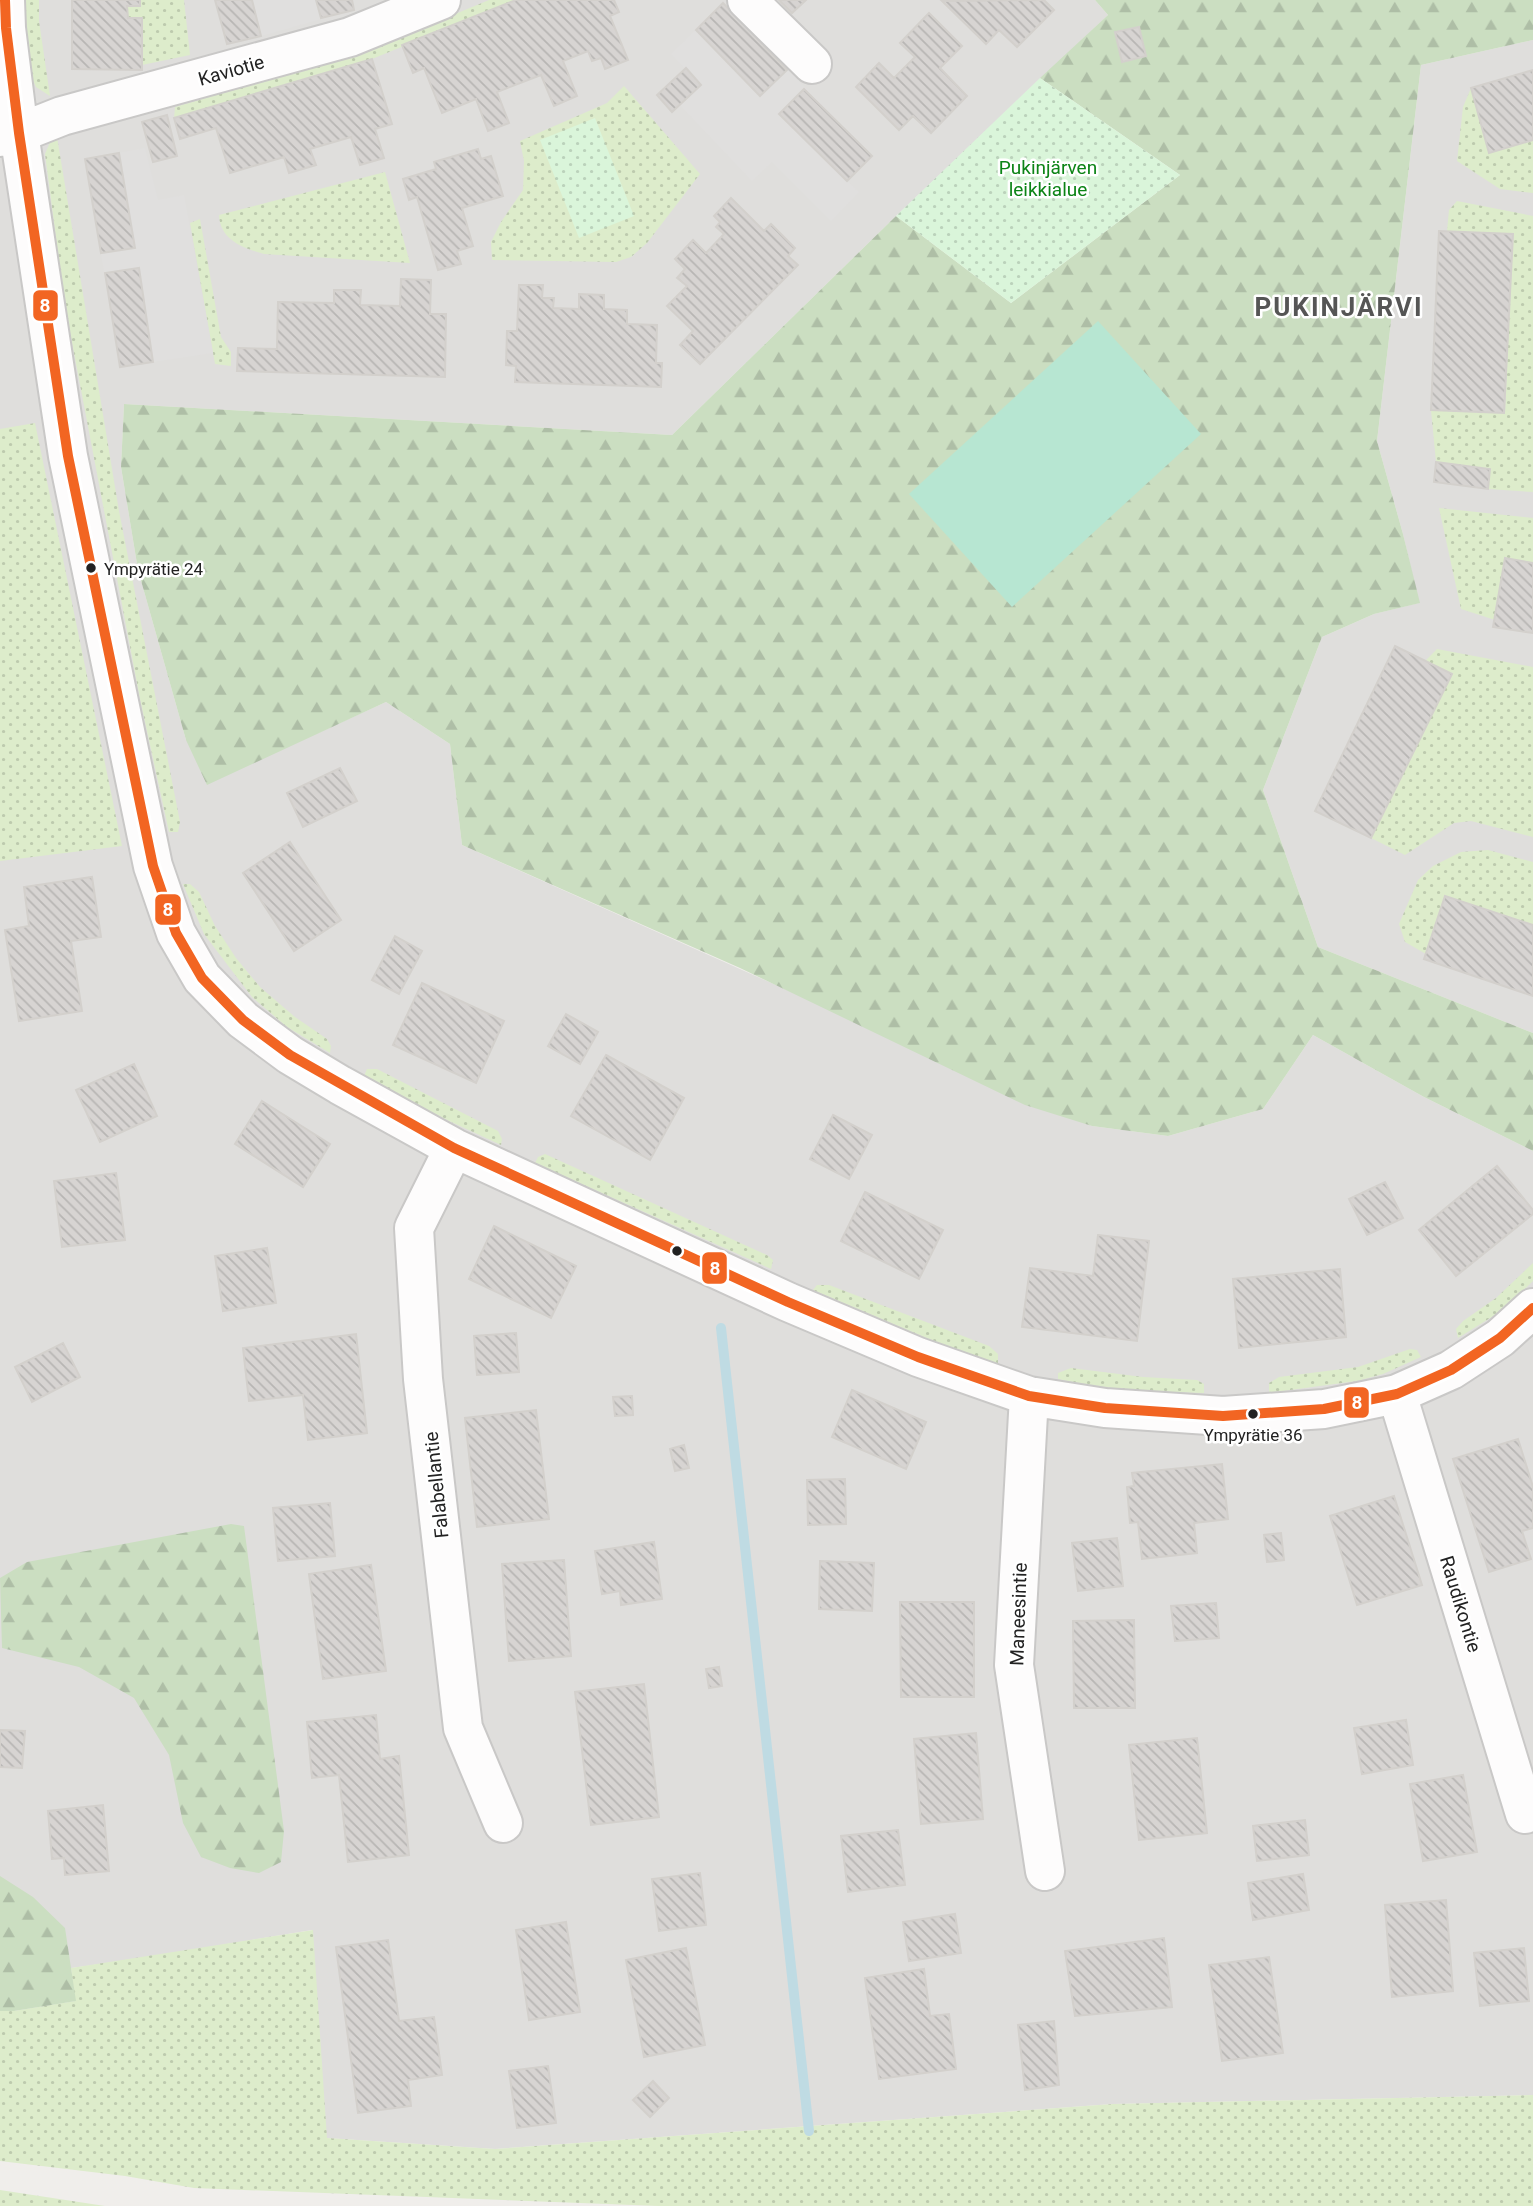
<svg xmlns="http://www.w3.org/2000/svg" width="1533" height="2206" font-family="Roboto,sans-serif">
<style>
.residential{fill:#dfdedc}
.grass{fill:url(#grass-dots)}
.forest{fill:url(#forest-firs)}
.park{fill:url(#park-dots)}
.pitch{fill:#b7e6d2}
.parking{fill:#e0dfde}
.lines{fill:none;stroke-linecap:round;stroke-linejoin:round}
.stream{stroke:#bfdbe3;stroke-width:10}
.building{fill:url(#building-back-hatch);stroke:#d3d0cc;stroke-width:2}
.minor-casing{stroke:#c9c8c7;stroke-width:42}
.minor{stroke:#fdfcfc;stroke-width:38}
.bus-1-casing{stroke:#fff;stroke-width:16}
.bus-1{stroke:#f26522;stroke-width:10}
.bus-dot{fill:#222;stroke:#fff;stroke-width:2.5}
.labels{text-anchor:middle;stroke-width:5;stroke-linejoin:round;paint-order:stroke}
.bus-label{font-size:17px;fill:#222;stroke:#fff;text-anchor:start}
.street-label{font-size:19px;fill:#222;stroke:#fff}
.park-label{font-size:19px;fill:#0c8416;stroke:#fff}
.district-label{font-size:26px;font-weight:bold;letter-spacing:2px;fill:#555;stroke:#fff}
.line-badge{stroke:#fff;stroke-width:2.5}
.badge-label{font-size:19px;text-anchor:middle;font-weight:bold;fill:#fff}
</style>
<defs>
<pattern id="grass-dots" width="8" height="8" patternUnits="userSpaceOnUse" patternTransform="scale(1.75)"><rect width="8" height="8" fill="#ddeccb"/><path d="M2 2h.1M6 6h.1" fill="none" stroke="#bdcaae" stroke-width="1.8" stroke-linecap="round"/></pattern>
<pattern id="forest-firs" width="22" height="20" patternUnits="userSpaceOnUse" patternTransform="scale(1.75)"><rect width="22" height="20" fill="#cbdec1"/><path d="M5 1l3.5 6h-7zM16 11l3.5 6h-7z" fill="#aebea6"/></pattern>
<pattern id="park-dots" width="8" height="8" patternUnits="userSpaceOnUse" patternTransform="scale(1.75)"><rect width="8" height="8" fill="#daf5da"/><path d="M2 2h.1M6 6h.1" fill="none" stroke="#bbd2bb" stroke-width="1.8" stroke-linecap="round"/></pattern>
<pattern id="building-back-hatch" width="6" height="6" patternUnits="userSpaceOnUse" patternTransform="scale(1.75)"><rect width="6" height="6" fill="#d7d4d2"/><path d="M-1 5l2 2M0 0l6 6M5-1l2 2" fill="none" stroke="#b8b6b4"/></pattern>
</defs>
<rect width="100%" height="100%" fill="#f0eeeb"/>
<path class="residential" d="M0 0H1095L1108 15 896 216 672 435 124 404 121 467 138 570 186 740 318 733 386 702 450 744 462 845 1092 1126 1168 1136 1263 1109 1313 1035 1424 1097 1533 1151V2095L1113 2104 495 2149 326 2138 312 1930 143 1958 0 1978Z
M1533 40V1033L1318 947 1263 790 1322 637 1374 614 1419 603 1403 534 1377 441 1421 65Z"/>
<path class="grass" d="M24 0H39V21L50 96 36 87 29 71Z
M140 0H184L190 55 142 65V18H128L127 6H140Z
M489 0H516L372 59 174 118 175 107 366 51Z
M624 86 700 174 647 243 631 257 616 262 492 260 491 242 501 222 523 190 524 161 520 141 607 103Z
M1471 88 1489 152 1533 140V193L1500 189 1457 161 1463 107Z
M57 137 119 511 180 822 178 832H169L140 699 65 306 45 154 51 140Z
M385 172 410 263 264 254C243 248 220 240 219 215Z
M1457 201 1533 216V492L1488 489 1490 469 1436 462 1431 410 1505 413 1513 235 1447 231 1449 210Z
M200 219 221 337 231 352V366L215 364 190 223Z
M35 423 122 846 0 861V429Z
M1439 508 1533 518V563L1505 558 1495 620 1461 609Z
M1437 649 1533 667V837L1471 821 1454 823 1405 855 1371 838 1451 674 1425 661Z
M1488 850 1533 862V925L1445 896 1426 954 1405 942 1399 924 1418 880 1433 866 1461 852Z
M183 884H190L199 892 215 926 236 958 260 987 295 1017 327 1039 331 1046 330 1053 287 1027 252 997 204 934Z
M367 1069H377L498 1131 502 1139 501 1145 445 1119 364 1076Z
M545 1154 767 1255 773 1260 771 1269 535 1163 538 1157Z
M1533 1263V1281L1503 1310 1458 1338 1456 1329 1463 1321 1496 1298Z
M817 1285H829L989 1346 998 1354V1364L936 1342 813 1290Z
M1410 1349 1417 1350 1421 1357 1383 1374 1357 1381 1269 1393V1383L1279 1377 1358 1367Z
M1071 1368 1143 1377 1197 1380 1204 1384V1393C1155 1392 1107 1390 1058 1379V1373Z
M313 1930 327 2138 495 2149 1113 2104 1533 2095V2206H659L194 2188 125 2176 0 2161V2011H14L75 2001 71 1968Z
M0 2190 105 2206H0Z"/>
<path class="forest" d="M1095 0H1533V40L1421 65 1377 441 1403 534 1420 603 1374 614 1322 637 1263 790 1318 947 1533 1033V1151L1424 1097 1313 1035 1263 1109 1168 1136 1092 1126 1025 1105 740 968 462 845 450 744 386 702 207 785 186 740 138 570 121 467 124 404 672 435 896 216 1011 303 1180 175 1040 78 1108 15Z
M231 1524 244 1526 284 1831 281 1862 259 1873 230 1868 201 1857 183 1823 169 1755 134 1698 79 1667 2 1648 0 1578 27 1562Z
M0 1876 33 1897 65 1928 76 2001 14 2011H0Z"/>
<path class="park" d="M1040 78 1180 175 1011 303 896 216Z
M595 118 634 216 579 238 540 140Z"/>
<path class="pitch" d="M1098 321 1201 434 1012 607 909 494Z"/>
<path class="parking" d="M215 0H352L354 10 261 36Z
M723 3 872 156 847 181 859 192 831 221 772 162 752 181 680 105 701 85 671 54Z
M145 148 158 200 184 195 213 353 120 367 85 159Z"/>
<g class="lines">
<path class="stream" d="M721 1328 809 2131"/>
</g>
<path class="building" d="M72 0H140V6H127L128 18H142V70L72 69Z
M215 0H252L261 36 227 44Z
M316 0H352L354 10 321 18Z
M516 0H614L619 12 610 16 628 60 605 69 601 58 592 61 588 51 563 61 577 96 554 106 541 75 497 92 509 123 488 131 476 99 442 113 424 68 413 73 402 45Z
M779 0H806L792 13Z
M1044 0 1054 10 1017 47 999 30 986 44 942 1Z
M723 3 787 70 760 96 696 30Z
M929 13 962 46 940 68 967 96 931 133 913 116 899 130 856 87 879 63 894 78 915 57 900 43Z
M1139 27 1146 56 1122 62 1115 32Z
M372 59 392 124 375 129 384 158 360 165 351 137 310 149 316 165 289 173 284 157 230 173 216 128 180 139 174 118Z
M686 68 701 85 672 112 657 95Z
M1533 70V140L1489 153 1471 88Z
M804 89 872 156 847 181 779 114Z
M167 115 177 156 153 162 142 122Z
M478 149 481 159 491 156 503 196 462 208 473 246 457 251 461 264 438 270 417 197 409 200 403 179 436 169 434 162Z
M119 153 135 248 101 253 85 159Z
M731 198 764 231 771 224 795 248 788 256 798 265 700 364 680 345 693 331 667 306 687 286 677 278 685 269 675 259 693 240 706 253 724 234 716 227 720 222 714 216Z
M1439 231 1513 234 1504 413 1431 410Z
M139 268 153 362 120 367 105 273Z
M401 279 431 280 430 314H446L445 377 237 371 238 348 277 349 278 302 334 303V290H361L360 305 400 306Z
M519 285H543L542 298H554L553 308 579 309V294L604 295V309L627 310V324L657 325 656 363H662L661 387 515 382 516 366 506 365 507 331H517Z
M1436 462 1490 469 1488 489 1434 482Z
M1505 558 1533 563V633L1493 627Z
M1395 646 1452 674 1371 838 1315 811Z
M340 768 357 801 303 827 287 793Z
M290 842 341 920 294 951 243 873Z
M92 877 101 937 71 941 82 1011 19 1021 5 930 29 926 24 887Z
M1445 896 1533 925V996L1424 959Z
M395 936 422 951 399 994 372 980Z
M422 983 504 1021 476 1083 393 1045Z
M566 1014 598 1032 580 1064 548 1046Z
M606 1055 684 1098 650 1160 571 1116Z
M134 1064 157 1116 100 1142 76 1090Z
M262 1101 330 1144 303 1187 235 1144Z
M833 1115 872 1135 849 1179 810 1159Z
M1497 1166 1533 1210V1214L1456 1276 1419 1230Z
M116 1173 125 1240 62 1247 54 1181Z
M1385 1182 1403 1218 1367 1235 1349 1199Z
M865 1192 943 1230 919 1279 841 1241Z
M494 1226 576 1266 551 1318 469 1279Z
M1098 1235 1149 1241 1137 1341 1022 1327 1030 1268 1093 1276Z
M267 1248 276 1303 223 1311 215 1256Z
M1340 1269 1346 1337 1239 1348 1233 1279Z
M516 1333 519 1372 477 1375 474 1336Z
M356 1334 367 1433 308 1440 303 1395 249 1401 243 1348Z
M63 1343 80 1377 32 1402 15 1367Z
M852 1390 926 1422 906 1469 832 1437Z
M632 1396 633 1415 615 1416 613 1397Z
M536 1410 549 1519 477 1527 465 1418Z
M1518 1439 1533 1487V1528L1522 1531 1531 1559 1489 1572 1453 1459Z
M684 1445 689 1468 675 1471 670 1449Z
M1222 1464 1228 1519 1194 1523 1197 1553 1142 1559 1138 1522 1130 1523 1127 1487 1134 1486 1132 1473Z
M845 1479 846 1524 808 1525 807 1480Z
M1394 1496 1422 1585 1357 1605 1330 1516Z
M330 1503 335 1556 278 1561 273 1508Z
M1281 1533 1284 1560 1267 1562 1264 1535Z
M1117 1538 1123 1586 1078 1591 1072 1543Z
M654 1542 662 1599 621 1605 620 1591 602 1594 595 1551Z
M564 1560 571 1656 509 1661 502 1564Z
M820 1561 874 1563 872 1611 819 1609Z
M371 1565 386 1671 323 1679 309 1574Z
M900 1602H974V1697H901Z
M1216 1603 1219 1638 1175 1641 1171 1606Z
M1134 1620 1135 1708H1074L1073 1621Z
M719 1667 722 1686 709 1688 706 1669Z
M644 1684 659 1817 591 1825 575 1692Z
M376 1715 380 1759 399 1756 409 1855 348 1862 339 1775 312 1778 307 1722Z
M1406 1720 1413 1765 1362 1774 1354 1728Z
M0 1730 25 1731 22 1768 0 1767Z
M976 1733 983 1819 921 1824 914 1739Z
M1197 1738 1207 1833 1139 1840 1129 1745Z
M1463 1775 1477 1852 1423 1861 1410 1784Z
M103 1805 109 1871 65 1875 64 1858 52 1859 48 1811Z
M1305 1820 1309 1855 1257 1861 1253 1826Z
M898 1830 905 1885 848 1892 841 1836Z
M700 1873 706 1925 659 1931 652 1879Z
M1303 1874 1309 1910 1253 1920 1248 1883Z
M1446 1900 1453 1991 1392 1997 1385 1905Z
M955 1914 961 1953 909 1961 903 1922Z
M566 1922 580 2012 529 2020 516 1930Z
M1164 1938 1172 2007 1075 2016 1065 1951Z
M388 1940 399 2021 434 2017 442 2075 408 2080 411 2106 358 2113 336 1947Z
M686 1948 705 2045 644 2057 626 1960Z
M1524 1948 1529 2001 1480 2006 1474 1953Z
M1269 1957 1283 2053 1222 2061 1209 1965Z
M924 1969 930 2016 949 2014 956 2069 879 2079 865 1978Z
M1054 2021 1059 2085 1025 2090 1018 2025Z
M548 2066 556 2123 517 2128 509 2071Z
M653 2081 669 2098 650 2117 633 2100Z"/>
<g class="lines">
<g class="minor-casing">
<path id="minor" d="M5 0 6 28 19 133 68 456 153 866 176 933 202 978 243 1020 290 1055 340 1085 454 1148 788 1302 918 1357 1029 1396 1105 1408 1223 1416 1324 1409 1397 1394 1451 1370 1500 1338 1533 1308
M747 0 812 64
M0 137 19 133 62 116 350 37 441 0
M454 1148 414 1228 423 1379 463 1728 503 1823
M1397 1394 1525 1814
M1029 1396 1014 1665 1045 1871"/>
</g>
<use href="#minor" class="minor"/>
<g class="bus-1-casing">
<path id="bus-1" d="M5 0 6 28 19 133 68 456 153 866 176 933 202 978 243 1020 290 1055 454 1148 788 1302 918 1357 1029 1396 1105 1408 1223 1416 1324 1409 1397 1394 1451 1370 1500 1338 1533 1308"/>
</g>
<use href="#bus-1" class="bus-1"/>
</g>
<g class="bus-dot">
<circle cx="91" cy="568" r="6"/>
<circle cx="677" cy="1251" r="6"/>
<circle cx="1253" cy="1414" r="6"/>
</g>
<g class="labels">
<g class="bus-label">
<text x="104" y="575">Ympyrätie 24</text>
<text x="1253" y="1441" text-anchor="middle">Ympyrätie 36</text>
</g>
<g class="street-label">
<text transform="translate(231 70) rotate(-16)" y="7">Kaviotie</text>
<text transform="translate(436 1485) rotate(-96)" y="7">Falabellantie</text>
<text transform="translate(1461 1604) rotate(73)" y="7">Raudikontie</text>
<text transform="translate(1018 1614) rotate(-88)" y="7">Maneesintie</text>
</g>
<g class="park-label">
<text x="1048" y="174">Pukinjärven<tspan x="1048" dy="22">leikkialue</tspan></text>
</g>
<g class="district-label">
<text x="1339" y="316">PUKINJÄRVI</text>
</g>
</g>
<g class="line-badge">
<rect x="32" y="289" width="27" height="33" rx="7" fill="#f26522"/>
<rect x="154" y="893" width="28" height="33" rx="7" fill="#f26522"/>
<rect x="701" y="1251" width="27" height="34" rx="7" fill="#f26522"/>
<rect x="1343" y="1386" width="27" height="33" rx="7" fill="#f26522"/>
</g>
<g class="badge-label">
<text x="45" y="312">8</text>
<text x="168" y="916">8</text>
<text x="715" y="1275">8</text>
<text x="1357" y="1409">8</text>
</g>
</svg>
